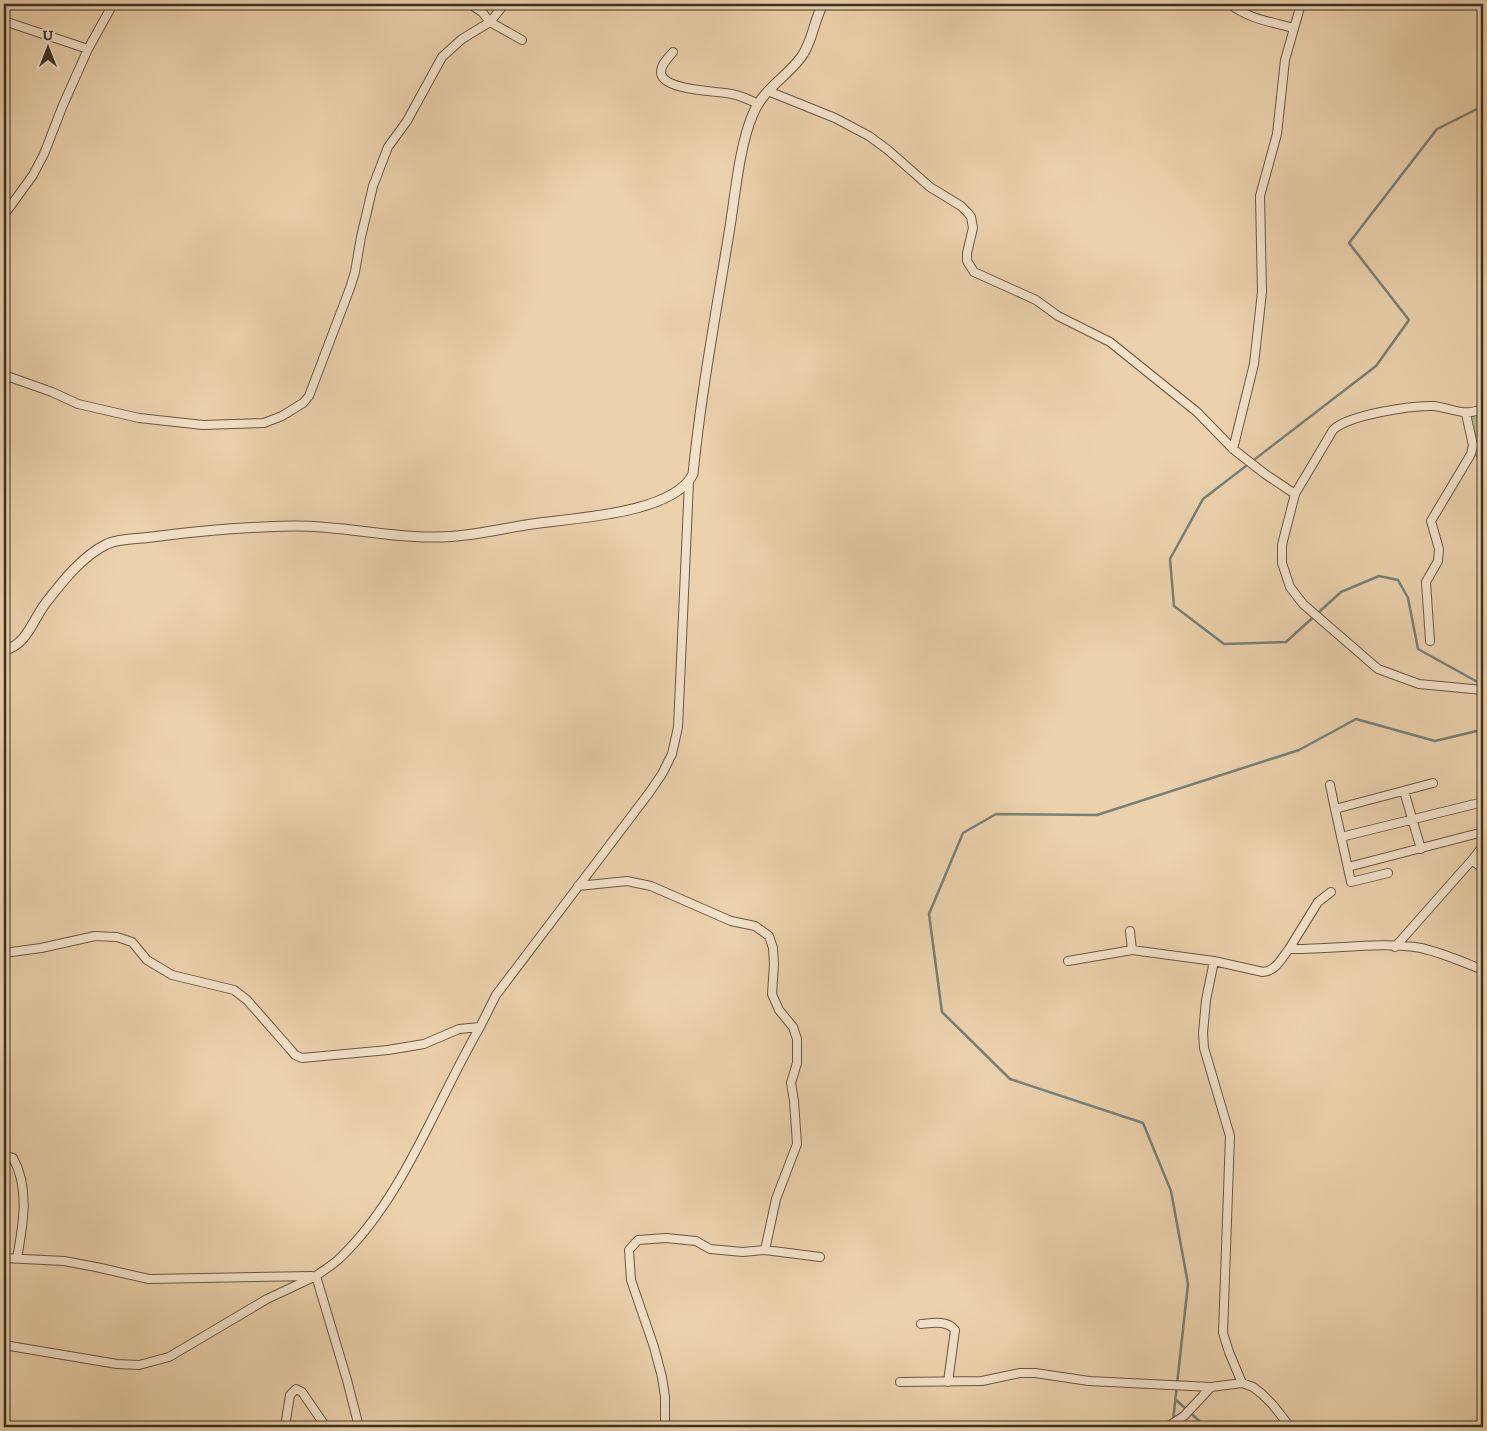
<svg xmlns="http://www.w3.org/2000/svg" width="1487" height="1431" font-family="'IM FELL DW Pica',serif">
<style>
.green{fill:#b2bd8e;stroke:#777658}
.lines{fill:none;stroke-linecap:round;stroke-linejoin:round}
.stream{stroke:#768079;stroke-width:2.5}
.minor-casing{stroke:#685844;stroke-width:10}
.tertiary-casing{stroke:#685844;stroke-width:11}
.minor{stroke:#f2e1c9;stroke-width:8}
.tertiary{stroke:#f2e1c9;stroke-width:9}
</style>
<rect width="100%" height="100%" fill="#ebd1ac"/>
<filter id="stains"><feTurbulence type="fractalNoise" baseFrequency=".004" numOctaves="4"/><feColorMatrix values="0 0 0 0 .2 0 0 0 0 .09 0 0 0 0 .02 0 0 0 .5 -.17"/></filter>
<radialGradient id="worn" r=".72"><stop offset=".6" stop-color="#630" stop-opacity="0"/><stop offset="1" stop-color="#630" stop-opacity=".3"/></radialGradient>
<path class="green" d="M1483 412V460L1482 461 1476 456 1471 417Z"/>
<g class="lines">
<path class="stream" d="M1483 106 1437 129 1349 243 1409 320 1376 366 1203 499 1170 559 1174 606 1224 644 1286 642 1341 592 1379 576 1398 580 1408 598 1418 649 1483 685
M1176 1400 1206 1427
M1173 1421 1188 1284 1171 1191 1143 1123 1010 1079 942 1012 929 914 963 833 996 814 1097 815 1299 750 1356 719 1435 741 1481 730 1483 725"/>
<g class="minor-casing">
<path id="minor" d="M470 4 482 12 490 22 522 40
M1230 4C1248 19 1272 22 1294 28
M4 21 88 49
M673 52C669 57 661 64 661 72 661 91 719 91 732 94 742 96 750 100 758 104
M768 91 835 118 869 136 888 150 930 187 961 206 968 213 971 217 973 228 967 253V261L974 272 1036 300 1058 316 1110 342 1197 412 1233 449 1265 474 1295 494 1282 545V563L1290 587 1303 604 1378 669 1419 684 1483 690
M4 215 33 175 44 154 63 105 88 49 113 4
M4 375 52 392 78 404 139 418 203 425 264 423 282 416 303 403 309 396 350 288 355 272 361 237 373 186 388 147 407 121 442 57 462 39 490 22 502 7
M1233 449 1254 364 1262 292 1260 196 1277 134 1285 60 1301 4
M1295 494 1333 430C1348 415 1412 405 1434 406 1452 408 1466 418 1483 408
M1430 641 1426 582 1438 561 1439 549 1431 521 1471 454 1473 445 1466 414
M1330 785 1335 809
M1404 791 1421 849
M1341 837 1483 802
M1472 860 1483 846
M1348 867 1483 832
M1388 873 1351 882 1335 809 1433 783
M578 886 627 881 651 886 731 921 755 926 769 936 773 948 774 964 772 994 779 1010 793 1027 797 1039V1063L791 1083 794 1101 797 1144 776 1199 765 1250 743 1252 710 1249 696 1241 666 1238 638 1240 629 1250 631 1280 654 1347 662 1377 665 1397V1427
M1130 931 1132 950
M1395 947 1472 860 1483 869
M1289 949 1318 902 1331 892
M4 953 41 948 95 936 117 937 132 942 147 960 172 975 234 990 247 1000 290 1049 295 1055 302 1058 388 1050 424 1044 459 1029 480 1027C436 1102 404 1197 340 1258 333 1265 324 1270 316 1276L347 1380 359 1427
M1068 961 1132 950 1214 961
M480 1027 496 995 649 793 662 774 672 754 678 727 689 482
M4 1155 13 1158C30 1188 23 1226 17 1258
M765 1250 820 1257
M4 1258 64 1261 96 1267 149 1279 312 1276
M921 1324C932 1323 947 1320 955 1330L948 1382
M4 1345 117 1364 139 1365 169 1357 267 1299 316 1276
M900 1382 982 1381 1020 1373H1035L1089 1381 1211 1387
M1242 1383 1229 1352 1223 1333 1230 1136 1204 1048 1203 1033 1206 1000 1214 961 1263 972C1276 971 1281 959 1289 949 1329 950 1382 941 1421 948 1443 953 1463 962 1483 970
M285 1427 290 1395 296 1389 302 1392 326 1427
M1167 1427 1184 1416 1211 1387 1242 1383 1253 1387 1262 1394 1273 1405 1290 1427"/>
</g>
<g class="tertiary-casing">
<path id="tertiary" d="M4 650C26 646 33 620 45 604 62 582 82 556 107 544 121 538 138 539 152 537 198 531 245 527 292 526 340 525 383 537 431 537 464 538 499 529 532 524 572 518 674 514 693 474 701 393 716 313 729 233 735 198 739 146 753 114 763 89 787 77 802 56 813 40 814 20 823 4"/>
</g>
<use href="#minor" class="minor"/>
<use href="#tertiary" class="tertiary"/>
</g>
<rect width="1487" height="1431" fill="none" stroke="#ebd1ac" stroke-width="20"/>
<rect x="5" y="5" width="1477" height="1421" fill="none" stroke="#3c3021" stroke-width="2.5"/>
<rect x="10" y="10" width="1467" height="1411" fill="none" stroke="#3c3021"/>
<g transform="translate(48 48)" stroke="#f2e1c9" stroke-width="4" paint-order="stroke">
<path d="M0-4L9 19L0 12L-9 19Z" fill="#3c3021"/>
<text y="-8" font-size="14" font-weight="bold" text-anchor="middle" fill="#3c3021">U</text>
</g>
<rect width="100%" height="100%" filter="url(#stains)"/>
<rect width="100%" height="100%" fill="url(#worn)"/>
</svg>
